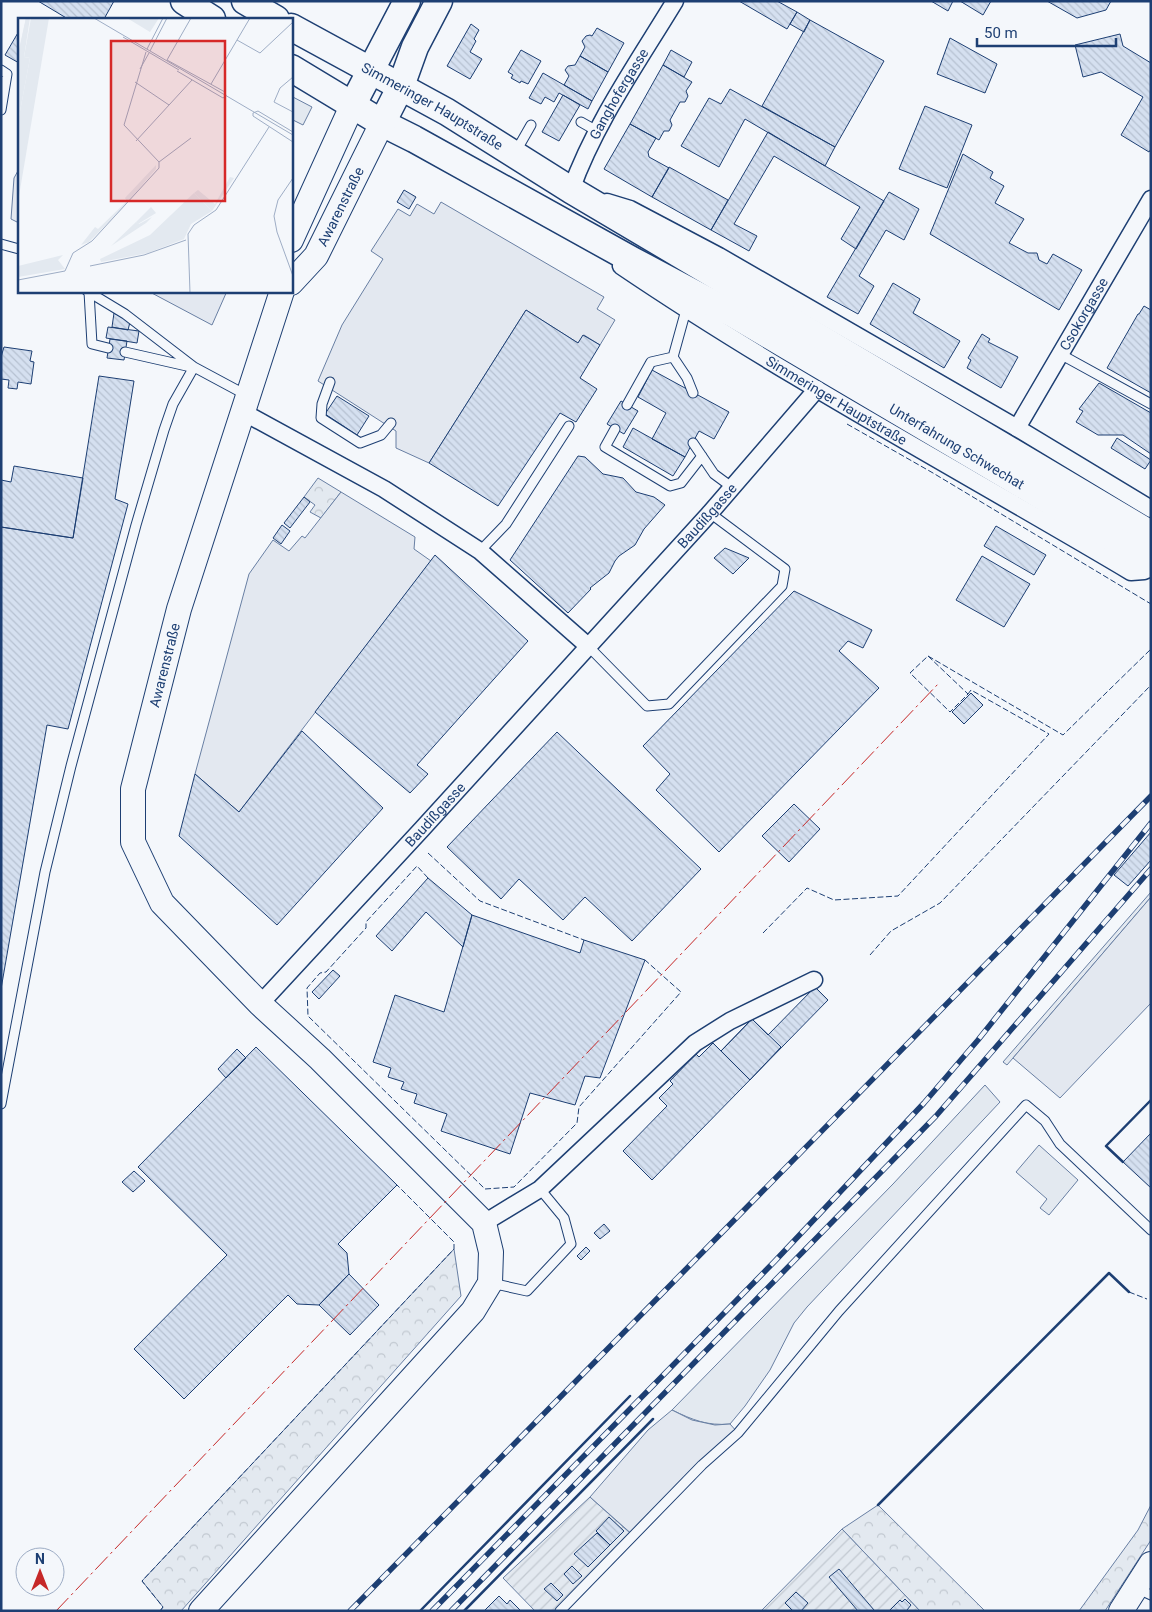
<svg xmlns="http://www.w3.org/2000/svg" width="1152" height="1612" font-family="Roboto,sans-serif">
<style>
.grass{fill:#e3e9f0;stroke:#687fa3}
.forest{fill:url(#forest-crowns);stroke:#687fa3}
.garden{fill:url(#garden-furrows);stroke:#687fa3}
.parking{fill:#e3e8f0;stroke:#687fa3}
.building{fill:url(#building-back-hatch);stroke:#1d3f73}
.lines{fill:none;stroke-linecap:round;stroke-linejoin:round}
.lane-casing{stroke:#1d3f73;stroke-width:11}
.street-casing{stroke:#1d3f73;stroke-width:19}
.secondary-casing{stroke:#1d3f73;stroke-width:26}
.primary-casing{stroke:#1d3f73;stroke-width:29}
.lane{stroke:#f4f7fb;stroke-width:9}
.street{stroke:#f4f7fb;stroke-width:16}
.secondary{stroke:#f4f7fb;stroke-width:24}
.primary{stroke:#f4f7fb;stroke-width:26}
.rail-casing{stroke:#1d3f73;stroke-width:5.5}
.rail{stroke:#f4f7fb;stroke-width:4;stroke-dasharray:11;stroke-linecap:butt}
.fence{stroke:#1d3f73;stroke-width:1;stroke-dasharray:6 2.5;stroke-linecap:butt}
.wall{stroke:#1d3f73;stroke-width:2.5}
.power{stroke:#c62828;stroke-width:1;stroke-dasharray:18 4 2.5 4;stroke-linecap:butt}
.labels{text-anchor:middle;stroke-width:4;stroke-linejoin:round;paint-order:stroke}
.street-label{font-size:14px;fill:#1d3f73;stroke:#f4f7fb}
.inset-road{fill:none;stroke:#9eadc5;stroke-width:1}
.view{fill:#d62828;fill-opacity:0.15;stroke:#d62828;stroke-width:2.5}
.inset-edge{fill:none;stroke:#1d3f73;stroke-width:2.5}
</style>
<defs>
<pattern id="forest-crowns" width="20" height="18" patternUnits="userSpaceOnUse" patternTransform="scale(1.25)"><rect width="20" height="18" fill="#e3e9f0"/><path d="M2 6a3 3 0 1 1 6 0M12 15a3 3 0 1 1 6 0" fill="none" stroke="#c2c9d1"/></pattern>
<pattern id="garden-furrows" width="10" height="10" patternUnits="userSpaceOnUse" patternTransform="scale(1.25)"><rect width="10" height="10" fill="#e3e9f0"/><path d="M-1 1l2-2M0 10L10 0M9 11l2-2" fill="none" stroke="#c2c9d1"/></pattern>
<pattern id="building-back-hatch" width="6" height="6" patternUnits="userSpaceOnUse" patternTransform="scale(1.25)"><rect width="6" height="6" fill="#d5e0f0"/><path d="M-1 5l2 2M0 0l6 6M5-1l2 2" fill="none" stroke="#b6c1d1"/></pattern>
</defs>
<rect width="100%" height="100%" fill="#f4f7fb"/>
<path class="grass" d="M291 96 312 107 303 125 291 119Z
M1151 892V897L1007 1065 1003 1062Z
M985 1085 1000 1102 807 1307 794 1323 770 1370 745 1406 730 1424C707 1426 693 1420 672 1410L893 1184Z
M1039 1145 1078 1180 1049 1215 1040 1208 1047 1199 1016 1172Z"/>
<path class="forest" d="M318 478 341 492 321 518 310 512 315 505 304 497Z
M454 1249 461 1296 181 1611H160L163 1607 142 1581Z
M878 1505 985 1611H920L842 1529Z
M1151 1505V1540L1105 1611H1079L1138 1530Z"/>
<path class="garden" d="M590 1497 630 1533 555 1611H535L503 1578Z
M842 1529 920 1611H761Z"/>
<path class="parking" d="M19 169V223L11 219 14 178Z
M441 202 604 297 597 309 615 320 600 345 584 335 578 343 526 310 429 463 396 448V431L318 381 342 325 383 259 371 251 398 209 410 216 417 204 434 214Z
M148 291H227L212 325Z
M341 492 415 537 414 549 431 561 239 812 195 774 249 574 273 540 289 551 302 536 305 538Z
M1151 897V1003L1060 1098 1013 1058Z
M672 1410 692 1420 715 1425 730 1424 738 1433 634 1536 590 1497 648 1430Z"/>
<path class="building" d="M38 1H114L104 19H68Z
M739 1H777L797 12 787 29Z
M931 1H953L948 11Z
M960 1H991L983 15Z
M1047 1H1111L1106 10 1077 18Z
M797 12 810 20 804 32 790 24Z
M810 20 884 61 835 147 762 106Z
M471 24 479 30 474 39 476 41 470 52 482 59 470 79 447 66Z
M597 28 624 43 608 72 580 56 585 47 582 41 586 36 590 35 592 36Z
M19 31V63L5 55Z
M1120 34 1123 46 1151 63V149L1149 152 1121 135 1143 97 1101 72 1083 77 1075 45Z
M950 38 997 64 985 93 937 74Z
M521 50 541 61 528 84 521 81 520 83 511 78 513 75 508 72Z
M671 50 692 62 684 77 663 65Z
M580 56 608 72 592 101 564 85 569 76 565 70 568 66 575 65Z
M663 65 692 82 686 91 688 96 685 102H680L670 120 672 125 669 131H664L659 140 630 124Z
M543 73 592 101 588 109 559 93 554 102 545 97 541 104 529 98Z
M730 89 835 147 825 166 745 119 719 167 681 146 709 98 721 104Z
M563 95 580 105 559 141 542 132Z
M925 106 972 125 947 188 899 169Z
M630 124 656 138 648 152 649 157 669 168 652 197 604 169Z
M768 132 884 201 856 249 841 239 860 207 774 156 734 224 757 236 749 251 711 230Z
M963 154 993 172 990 178 1004 186 995 203 1024 219 1009 243 1028 253H1037L1039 260 1047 264 1053 254 1082 270 1059 310 930 234Z
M669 167 728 200 711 230 652 197Z
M404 190 416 197 409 209 397 202Z
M889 192 919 209 904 240 886 230 859 276 874 286 858 314 827 297Z
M893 283 920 299 913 313 960 341 944 368 870 324Z
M1144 306 1151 310V393L1107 368 1138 314H1139Z
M526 310 578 343 583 335 600 345 580 378 597 389 576 422 560 413 498 506 429 463Z
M114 313 130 322 128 330 112 327Z
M108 327 139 331 137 343 106 338Z
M982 334 990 339 988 342 1018 357 1001 388 967 368 971 360 968 358Z
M110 339 127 341 124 360 107 358Z
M4 347 32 351 30 361 34 362 31 384 18 382 17 389 8 388 9 380 1 379V357Z
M652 370 729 412 714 439 699 431 685 457 652 439 666 413 638 397Z
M99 376 134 381 115 499 128 504 68 729 47 725 1 989V527L73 538Z
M1099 383 1151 413V454L1123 435H1098L1076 422 1083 411 1079 409Z
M337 396 369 416 357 435 325 414Z
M621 401 638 411 624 434 607 424Z
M633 428 685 457 673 476 623 447Z
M1117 438 1151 460 1145 469 1111 448Z
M578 456 585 457 603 474 623 478 636 492 654 497 665 505 644 529 635 545 619 556 615 561 609 573 590 588 591 589 568 613 510 560Z
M14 466 83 478 73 538 1 527V480L11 482Z
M304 497 310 502 290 528 284 523Z
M282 525 290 531 281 544 273 538Z
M996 526 1046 555 1034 575 984 546Z
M725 548 749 558 733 574 714 558Z
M435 555 528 641 417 765 428 774 410 793 315 712Z
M982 556 1030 584 1004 627 956 600Z
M794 591 872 630 863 648 848 641 839 651 879 688 719 852 656 790 670 774 643 746Z
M971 693 983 705 964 724 952 712Z
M302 731 383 808 277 925 179 836 195 774 239 812Z
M557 732 701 869 632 941 585 897 563 920 519 879 501 899 447 847Z
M794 804 820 829 789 862 762 836Z
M1151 832V860L1128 886 1114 875Z
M428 878 472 915 463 947 426 912 392 951 376 936Z
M472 915 580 953 584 940 645 960 600 1078 585 1076 575 1105 530 1093 510 1154 441 1131 447 1114 414 1103 417 1094 401 1089 404 1082 388 1077 391 1068 373 1062 395 995 444 1012Z
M333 970 340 976 319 999 312 992Z
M815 987 828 1000 652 1180 623 1151 667 1106 659 1098 673 1084 670 1081 696 1054 699 1057 713 1043 721 1051 752 1019 768 1035Z
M752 1019 781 1047 750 1080 721 1051Z
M256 1047 397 1185 338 1244 347 1253 349 1274 319 1305 297 1304 288 1295 184 1399 134 1349 227 1255 138 1167Z
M237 1049 246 1058 226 1078 218 1069Z
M1151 1133V1188L1123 1162Z
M134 1171 145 1181 133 1192 122 1182Z
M604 1224 610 1231 600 1239 594 1233Z
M586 1247 590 1251 581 1260 577 1256Z
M349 1274 379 1305 350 1335 319 1305Z
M609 1517 624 1531 610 1545 596 1531Z
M597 1533 610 1545 588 1567 574 1554Z
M572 1566 582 1576 573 1584 564 1574Z
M839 1569 874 1610 872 1611H858L829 1577Z
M551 1583 563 1595 557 1601 544 1589Z
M796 1592 808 1603 801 1611H793L785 1603Z
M499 1596 507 1604 510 1600 521 1611H484Z
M905 1599 911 1605 907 1610V1611H889L900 1600 902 1602Z"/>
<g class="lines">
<g class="lane-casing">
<path id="lane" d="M1 70 7 74 1 110
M581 122 597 131
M515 153 531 125
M1 244 19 249
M87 291 125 314 194 367 248 396
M89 292 92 344 108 348
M686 310 673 357 687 378 693 393
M125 352 191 367
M1060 354 1151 404
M330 382 322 404 321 418 360 443 381 435 391 423
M627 405 651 362 673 357
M615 429 605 447 670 486 681 483 702 456
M693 443 714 474 733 488
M480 551 506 524 569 426
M588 646 647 706 669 704 782 586 785 569 710 513
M1 1104 45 872 71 766 136 525 164 430 173 404 194 367
M491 1283 527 1291 571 1244 564 1218 540 1189
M1136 1588 1151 1595
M560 1611 702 1465 738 1433 839 1311 1026 1105 1045 1121 1060 1144 1151 1230"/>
</g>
<g class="street-casing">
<g id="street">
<path id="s1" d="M579 193 571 190C595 123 638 62 675 1"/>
<path d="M607 202 630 209 719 256 1017 428 1151 509"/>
<path id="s2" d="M621 266C785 377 961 471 1131 572L1144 571 1151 568"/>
<path d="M243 412 384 489 480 551 588 646"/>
<path id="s3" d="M1017 428 1151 199"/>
<path id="s4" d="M260 1004 422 829 710 513 817 389"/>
<path d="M484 1223 540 1189 695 1043 730 1021 814 980"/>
</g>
</g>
<g class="secondary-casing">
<g id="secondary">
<path d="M291 240 352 106"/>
<path id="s5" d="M291 283 316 256 382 123"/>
<path id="s6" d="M201 1611 473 1311 490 1283 491 1252 484 1223 320 1059 260 1004 162 903 133 842V789L179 609 282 291"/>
<path d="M1121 1611 1151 1564"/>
</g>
</g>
<g class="primary-casing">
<g id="primary">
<path d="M184 1 212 19"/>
<path d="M245 1 276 19"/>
<path id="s7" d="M291 27 447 112 571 190 1151 534"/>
<path id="s8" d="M291 68 382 123 414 139 632 260 733 314 1151 561"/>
<path d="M352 106 407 1"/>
<path d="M382 123 401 86 415 47 439 1"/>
</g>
</g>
<use href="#lane" class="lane"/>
<use href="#street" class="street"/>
<use href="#secondary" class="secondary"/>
<use href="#primary" class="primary"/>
<g class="rail-casing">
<path id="rail" d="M350 1611 1151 796
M432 1611 775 1261 924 1103 978 1040 1151 823
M451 1611 936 1116 1151 869"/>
</g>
<use href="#rail" class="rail"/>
<path class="fence" d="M847 424 933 473 1151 604
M928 656 1063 735 1151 649
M928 656 968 694 950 712 910 673Z
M428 853 480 901 584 940
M428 878 417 866 366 922V928L326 972 320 973 307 988 308 1016 485 1189 514 1187 577 1123 579 1107 681 992 645 960
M763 933 807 888 834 900 898 896 1049 734 971 690 968 694
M870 955 891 931 940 903 1151 685
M1129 1292 1147 1299
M160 1611 163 1607 142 1581 454 1249V1242L397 1185"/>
<path class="wall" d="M1123 1162 1106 1146 1151 1100
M878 1505 1109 1273 1129 1292
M420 1611 630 1396
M464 1611 653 1419"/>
<path class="power" d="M56 1611 939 683"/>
</g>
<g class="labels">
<g class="street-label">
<text dy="5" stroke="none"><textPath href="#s1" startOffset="116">Ganghofergasse</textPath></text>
<text dy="5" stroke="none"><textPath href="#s7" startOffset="162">Simmeringer Hauptstraße</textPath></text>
<text dy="5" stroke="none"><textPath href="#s5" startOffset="92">Awarenstraße</textPath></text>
<text dy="5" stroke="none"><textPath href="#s3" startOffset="132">Csokorgasse</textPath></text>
<text dy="5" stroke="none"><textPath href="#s2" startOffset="254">Simmeringer Hauptstraße</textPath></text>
<text dy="5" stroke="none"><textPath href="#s8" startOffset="766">Unterfahrung Schwechat</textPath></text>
<text dy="5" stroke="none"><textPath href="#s4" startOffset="662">Baudißgasse</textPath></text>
<text dy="5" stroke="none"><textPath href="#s6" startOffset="1201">Awarenstraße</textPath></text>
<text dy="5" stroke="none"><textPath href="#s4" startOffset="258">Baudißgasse</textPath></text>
</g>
</g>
<g transform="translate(18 18)">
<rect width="275" height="275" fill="#f4f7fb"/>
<path d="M8 0H12L6 39 12 40 0 104V36ZM134 199 128 205 93 228 118 204 121 206Z" fill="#e3e9f0"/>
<path d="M8 0H11L5 40 10 41 0 97V38ZM138 147V151L102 193 71 224 63 227 77 209 80 211 109 183 107 180ZM212 159 216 160 194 193 176 175 180 172 197 186ZM45 237 40 242 47 251 0 259V248Z" fill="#e3e9f0"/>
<path d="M13 0H31L1 178 0 104 12 40 6 39ZM109 0H141L132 14ZM176 175 194 193 173 206 166 221 130 235 83 244 82 241 132 217ZM133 189 138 195 120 206 118 204Z" fill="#e3e9f0"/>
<path class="inset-road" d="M76 0 275 117M105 19 161 52M219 22 242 35 275 4M129 31 145 0M132 33 149 0M122 51 131 35M159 53 205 80 208 78 207 74 149 42 173 0M275 59 262 70 256 84 275 94M117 64 151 87M193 66 232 0M275 114 240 93 235 95V98L275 124M118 123 174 62M141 144 173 120M275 160 260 182 256 198 259 214 275 258M72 248 126 237 168 222M0 262 47 253 55 235 74 223 141 150V144L106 107 128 34M172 275 170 216 176 207 198 192 251 109"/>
<path class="view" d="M93 23H207V183H93Z"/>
<rect width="275" height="275" class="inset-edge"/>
</g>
<rect width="1152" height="1612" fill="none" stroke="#1d3f73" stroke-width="5"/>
<g transform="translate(40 1572)"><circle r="24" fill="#f4f7fb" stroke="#9eadc5"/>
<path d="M0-4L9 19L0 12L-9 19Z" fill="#c62828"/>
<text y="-8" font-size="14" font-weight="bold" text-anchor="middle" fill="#1d3f73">N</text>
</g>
<path d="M977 38v8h139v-8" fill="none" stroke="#1d3f73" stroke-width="2.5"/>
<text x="984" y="38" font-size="15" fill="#1d3f73" stroke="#f4f7fb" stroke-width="4" paint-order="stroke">50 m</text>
</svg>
